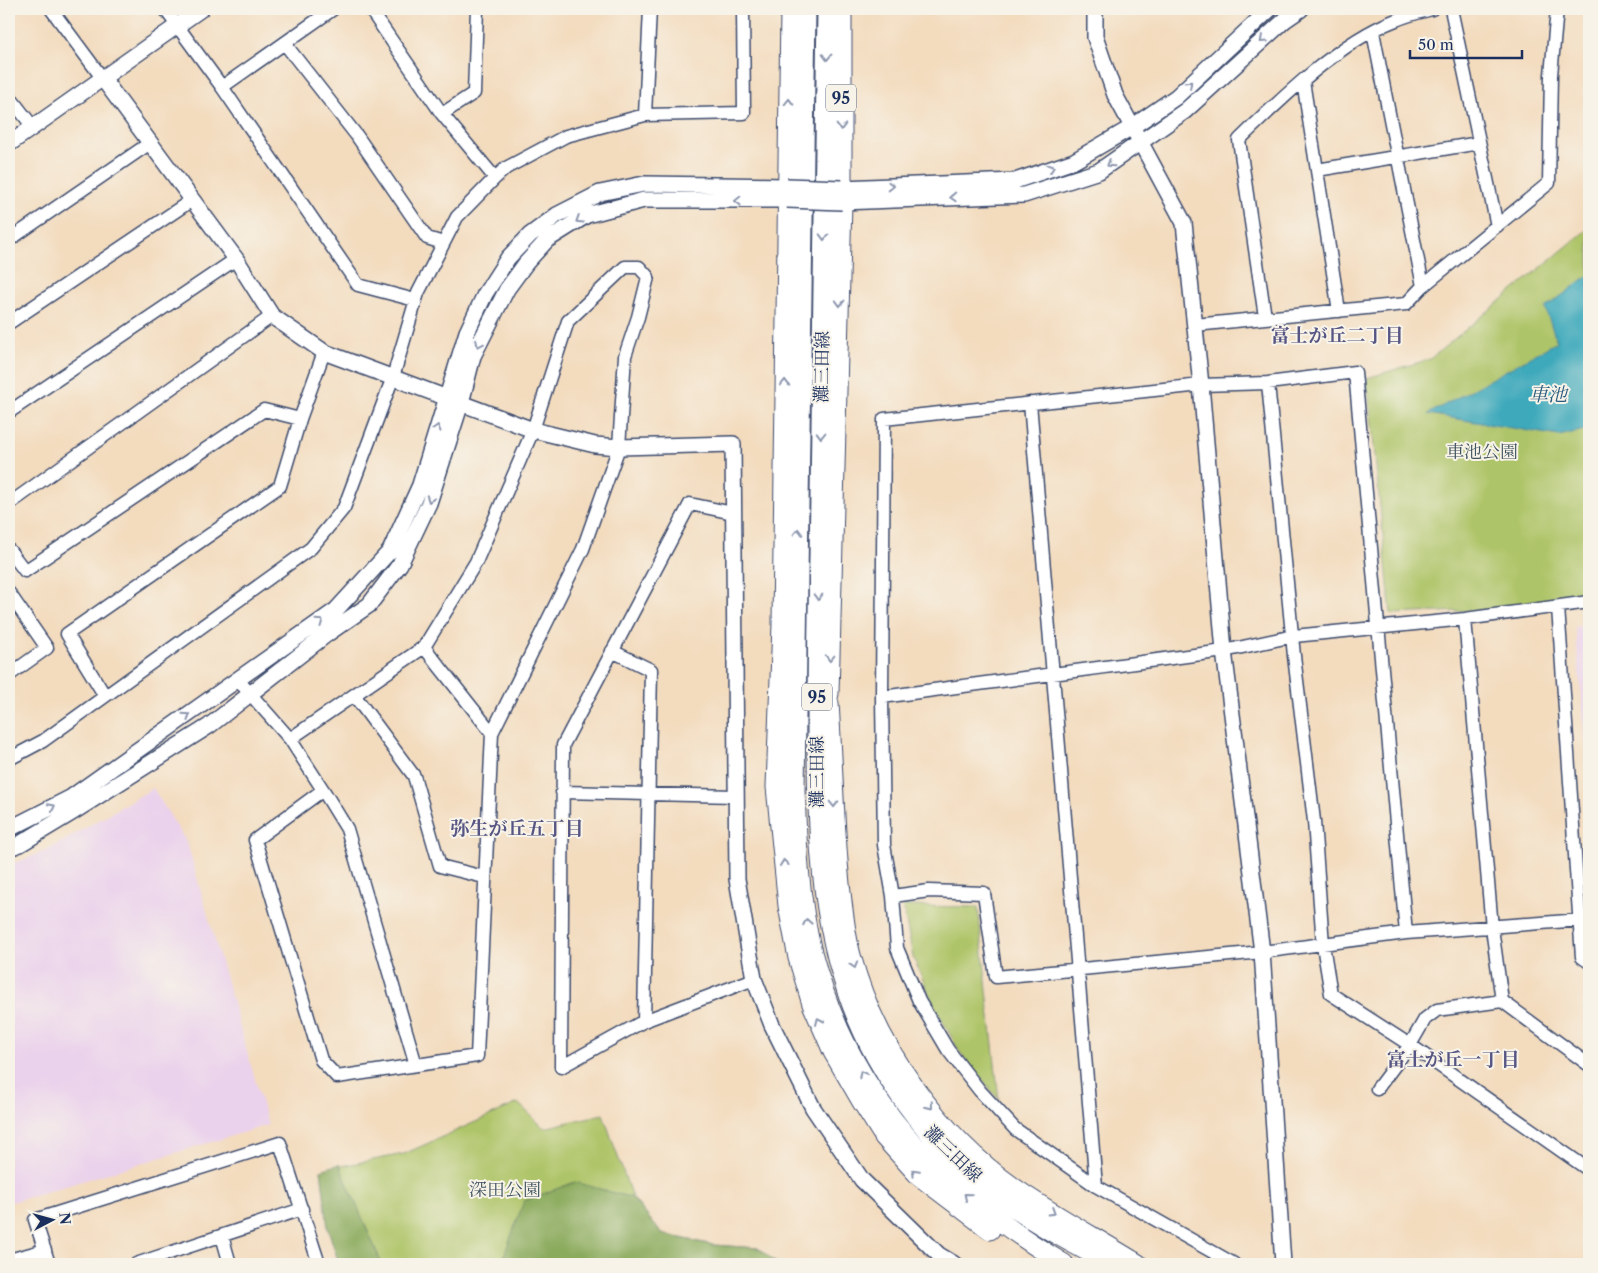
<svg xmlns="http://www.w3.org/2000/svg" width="1598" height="1273" font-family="'Libre Caslon Text','Noto Serif JP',serif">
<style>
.built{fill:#ead1ec}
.green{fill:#aec468;stroke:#647a63}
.forest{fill:#8aaa5c;stroke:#526c5d}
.water{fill:#3ca9bb;stroke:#2c6c8c}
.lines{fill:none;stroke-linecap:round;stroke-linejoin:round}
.minor-casing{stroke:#3b496c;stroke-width:15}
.tertiary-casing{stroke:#3b496c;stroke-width:18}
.primary-casing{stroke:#3b496c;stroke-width:21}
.minor{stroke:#fff;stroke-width:12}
.tertiary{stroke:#fff;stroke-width:15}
.primary{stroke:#fff;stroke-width:19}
.tertiary-bridge-casing{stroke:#3b496c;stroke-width:18;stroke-linecap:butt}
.tertiary-bridge{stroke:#fff;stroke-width:15}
.oneway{stroke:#8d97ae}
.labels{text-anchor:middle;stroke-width:4;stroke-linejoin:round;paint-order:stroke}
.shield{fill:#f7f3e8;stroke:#5d6a87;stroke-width:1}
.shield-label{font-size:16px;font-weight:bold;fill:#1b2f5e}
.street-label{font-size:18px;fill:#1b2f5e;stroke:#f7f3e8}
.park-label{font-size:18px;fill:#405460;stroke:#f7f3e8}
.neighbourhood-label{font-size:19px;font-weight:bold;fill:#565583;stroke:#f7f3e8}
.water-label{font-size:19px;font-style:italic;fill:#275a7f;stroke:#f7f3e8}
</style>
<rect width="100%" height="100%" fill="#f7f3e8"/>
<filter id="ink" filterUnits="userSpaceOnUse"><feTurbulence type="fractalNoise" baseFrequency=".02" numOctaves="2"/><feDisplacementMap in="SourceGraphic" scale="10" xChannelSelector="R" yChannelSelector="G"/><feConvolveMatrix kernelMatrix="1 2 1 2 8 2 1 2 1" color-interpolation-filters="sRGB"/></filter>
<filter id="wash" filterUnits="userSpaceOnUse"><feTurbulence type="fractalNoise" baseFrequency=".0096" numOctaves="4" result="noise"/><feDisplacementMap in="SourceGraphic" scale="20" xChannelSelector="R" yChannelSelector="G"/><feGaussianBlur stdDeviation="1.12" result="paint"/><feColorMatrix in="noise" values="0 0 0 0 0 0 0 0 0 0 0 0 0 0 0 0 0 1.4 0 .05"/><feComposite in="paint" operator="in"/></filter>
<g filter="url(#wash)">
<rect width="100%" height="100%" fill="#f3dbbe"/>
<path class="built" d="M1589 624V776L1575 627Z
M153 788 187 843 268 1125 9 1203V865L48 850Z"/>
<path class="green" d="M1589 228V596L1558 607 1391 614 1367 378 1430 359Z
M903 906 978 907 999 1100 959 1051 935 1007 913 957Z
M518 1103 544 1128 603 1114 632 1197 662 1234 713 1245 758 1248 774 1264H347L321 1170 404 1154Z"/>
<path class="forest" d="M339 1164 382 1264H339L328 1229 321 1170Z
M575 1182 632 1198 662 1234 713 1245 758 1248 778 1264H501L524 1201Z"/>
<path class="water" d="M1589 275V429L1559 436 1428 414 1557 342 1545 308Z"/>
</g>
<g filter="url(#ink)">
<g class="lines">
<g class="minor-casing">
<path id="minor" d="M51 9 103 79
M165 9 222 87 358 285 415 300
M370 9 442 114 495 178
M1451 9 1497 226
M1373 32 1423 286
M285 44 357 136 427 238 443 243
M1303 81 1339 311
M222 87 333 9
M9 96 33 127
M442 114 474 93 477 9
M645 115 650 9
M1317 170 1479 143
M9 240 150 143
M1265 317 1239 140C1281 99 1340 41 1396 20 1407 15 1420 12 1432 9
M9 323 192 200
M1195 325 1406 304 1423 286 1549 183 1551 75 1557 9
M1268 383 1294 656 1314 821 1323 945 1331 994 1410 1045 1589 1170
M1030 403 1096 1186
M9 412 236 259
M9 504 272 316
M733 513 690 504 563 745 561 1067 644 1021 754 979
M9 550 25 571 264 410 300 419
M9 593 47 648 9 675
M1558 607 1582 957 1589 962
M1465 619 1492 928 1502 1001 1589 1065
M424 647 492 733
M612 651 651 670 644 1021
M238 680 290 739 323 790
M354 695 414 776 440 866 484 877
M105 696 67 634 280 486 300 419 324 352
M882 697 1224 651 1294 636 1465 619 1589 602
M290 739 424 647 476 562 533 430 568 321 625 267H639L648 277 638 317 625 356 619 447 583 549 492 733 477 1056 337 1077 321 1060 255 840 323 790 347 829 416 1065
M9 759 43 741 311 548 344 508 393 377 418 293 457 217 495 178 506 168 566 136 645 115 744 113 743 9
M562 792 735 796
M893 896 929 891 984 893 996 977 1262 952 1406 933 1581 920
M1377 1089 1410 1045 1425 1019 1437 1010 1502 1001
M222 1236 230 1264
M9 1260 45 1250
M49 1264 35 1220 280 1143 319 1264
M136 1264 302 1209
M1234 1264 1096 1186 1015 1129 980 1091 948 1050 919 1001 897 948 893 896 884 845 882 697 884 419 1201 385 1268 383 1355 372 1406 933"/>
</g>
<g class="tertiary-casing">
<path id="tertiary" d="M1095 9V37L1115 95 1184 223 1201 385 1224 651 1262 952 1283 1264
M103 79 236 259 272 316 324 352 533 430 595 445 619 447 733 444 737 879 754 979 772 1025 813 1108 862 1180 939 1255 954 1264
M9 144 201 9
M842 188 1015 181 1074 161 1132 127 1176 97 1270 9
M842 202 1024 195 1099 171 1185 111 1285 20 1301 9
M9 829 70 798 336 610 390 551 420 485 467 332 485 294 508 258 530 235 557 215 600 193 644 184 787 186
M9 848 20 844 73 812 209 726 327 634 369 605 400 564 429 503 461 403 473 356 507 289 526 263 547 240 587 215 644 200H787"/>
</g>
<g class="primary-casing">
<path id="primary" d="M790 9 782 624 776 787 788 906 798 958 812 1004 833 1052 862 1102 884 1137 919 1176 990 1230
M806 9 795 791C797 844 799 900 812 952 850 1098 938 1188 1064 1264
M827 9C825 170 823 331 820 493 819 569 817 645 817 721 817 836 818 954 876 1057 906 1112 953 1165 1004 1201 1037 1225 1074 1244 1111 1264
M829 694 842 202V9
M829 703C833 763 834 824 840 884 843 909 845 935 852 959 876 1048 940 1136 1016 1189 1055 1216 1098 1239 1138 1264"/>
</g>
<use href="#minor" class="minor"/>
<use href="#tertiary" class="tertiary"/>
<use href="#primary" class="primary"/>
<g class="tertiary-bridge-casing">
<path id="tertiary-bridge" d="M787 186 842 188
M787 200 842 202"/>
</g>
<use href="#tertiary-bridge" class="tertiary-bridge"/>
</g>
<defs><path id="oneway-chevron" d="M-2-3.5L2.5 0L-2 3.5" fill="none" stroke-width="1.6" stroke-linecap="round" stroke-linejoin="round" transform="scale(1.25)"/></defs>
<g class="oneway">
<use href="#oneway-chevron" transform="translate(1263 40) rotate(138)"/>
<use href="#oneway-chevron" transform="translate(827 57) rotate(91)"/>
<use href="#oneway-chevron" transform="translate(1189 84) rotate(-43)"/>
<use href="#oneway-chevron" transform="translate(789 102) rotate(-89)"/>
<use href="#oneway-chevron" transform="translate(841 127) rotate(89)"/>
<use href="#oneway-chevron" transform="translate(1110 164) rotate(147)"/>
<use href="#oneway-chevron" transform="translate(1051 168) rotate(-19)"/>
<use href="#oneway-chevron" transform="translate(891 186) rotate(-2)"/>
<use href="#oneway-chevron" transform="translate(953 197) rotate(178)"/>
<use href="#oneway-chevron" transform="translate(738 201) rotate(179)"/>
<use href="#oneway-chevron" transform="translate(579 220) rotate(148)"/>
<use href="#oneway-chevron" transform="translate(824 237) rotate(91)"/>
<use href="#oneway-chevron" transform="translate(840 303) rotate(91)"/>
<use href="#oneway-chevron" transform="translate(479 344) rotate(116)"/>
<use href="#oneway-chevron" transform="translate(785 383) rotate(-89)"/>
<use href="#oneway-chevron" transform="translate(437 428) rotate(-74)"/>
<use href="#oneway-chevron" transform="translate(821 435) rotate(91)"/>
<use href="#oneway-chevron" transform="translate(430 499) rotate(110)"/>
<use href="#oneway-chevron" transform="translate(798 532) rotate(-89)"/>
<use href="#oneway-chevron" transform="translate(818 597) rotate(91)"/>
<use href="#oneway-chevron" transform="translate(320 622) rotate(-35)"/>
<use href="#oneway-chevron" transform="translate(830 658) rotate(92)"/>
<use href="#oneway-chevron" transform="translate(187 716) rotate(-35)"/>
<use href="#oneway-chevron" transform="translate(834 804) rotate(88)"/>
<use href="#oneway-chevron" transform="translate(52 807) rotate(-27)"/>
<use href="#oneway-chevron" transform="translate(784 863) rotate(-96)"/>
<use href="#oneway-chevron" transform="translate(807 922) rotate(-100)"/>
<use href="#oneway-chevron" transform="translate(854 965) rotate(73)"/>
<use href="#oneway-chevron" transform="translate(819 1021) rotate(-114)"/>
<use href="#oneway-chevron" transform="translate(862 1074) rotate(-118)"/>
<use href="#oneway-chevron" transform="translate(930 1106) rotate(51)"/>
<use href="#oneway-chevron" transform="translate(915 1172) rotate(-134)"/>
<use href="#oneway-chevron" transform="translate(967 1196) rotate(-140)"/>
<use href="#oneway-chevron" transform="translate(1052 1212) rotate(32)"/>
</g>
</g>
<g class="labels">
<g class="shield">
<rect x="826" y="84.5" width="30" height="27" rx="4"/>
<rect x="802" y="683.5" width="30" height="27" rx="4"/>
</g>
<g class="shield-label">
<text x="841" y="104">95</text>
<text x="817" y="703">95</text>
</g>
<g class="street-label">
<text transform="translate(822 367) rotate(-89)" y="6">灘三田線</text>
<text transform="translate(817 772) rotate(-90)" y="6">灘三田線</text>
<text transform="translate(953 1154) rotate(44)" y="6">灘三田線</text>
</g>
<g class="park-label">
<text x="1482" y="458">車池公園</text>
<text x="505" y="1196">深田公園</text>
</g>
<g class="neighbourhood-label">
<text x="1337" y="342">富士が丘二丁目</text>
<text x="517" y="835">弥生が丘五丁目</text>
<text x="1453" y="1066">富士が丘一丁目</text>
</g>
<g class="water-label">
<text x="1548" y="401">車池</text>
</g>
</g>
<rect width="1598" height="1273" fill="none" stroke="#f7f3e8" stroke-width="30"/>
<g transform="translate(52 1220) rotate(84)" stroke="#f7f3e8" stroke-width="4" paint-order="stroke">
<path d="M0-4L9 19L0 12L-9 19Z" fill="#1b2f5e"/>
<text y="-8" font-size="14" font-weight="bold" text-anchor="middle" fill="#1b2f5e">N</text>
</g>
<path d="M1410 50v8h112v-8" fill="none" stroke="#1b2f5e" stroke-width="2.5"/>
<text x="1418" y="50" font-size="15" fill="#1b2f5e" stroke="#f7f3e8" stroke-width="4" paint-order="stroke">50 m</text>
</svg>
